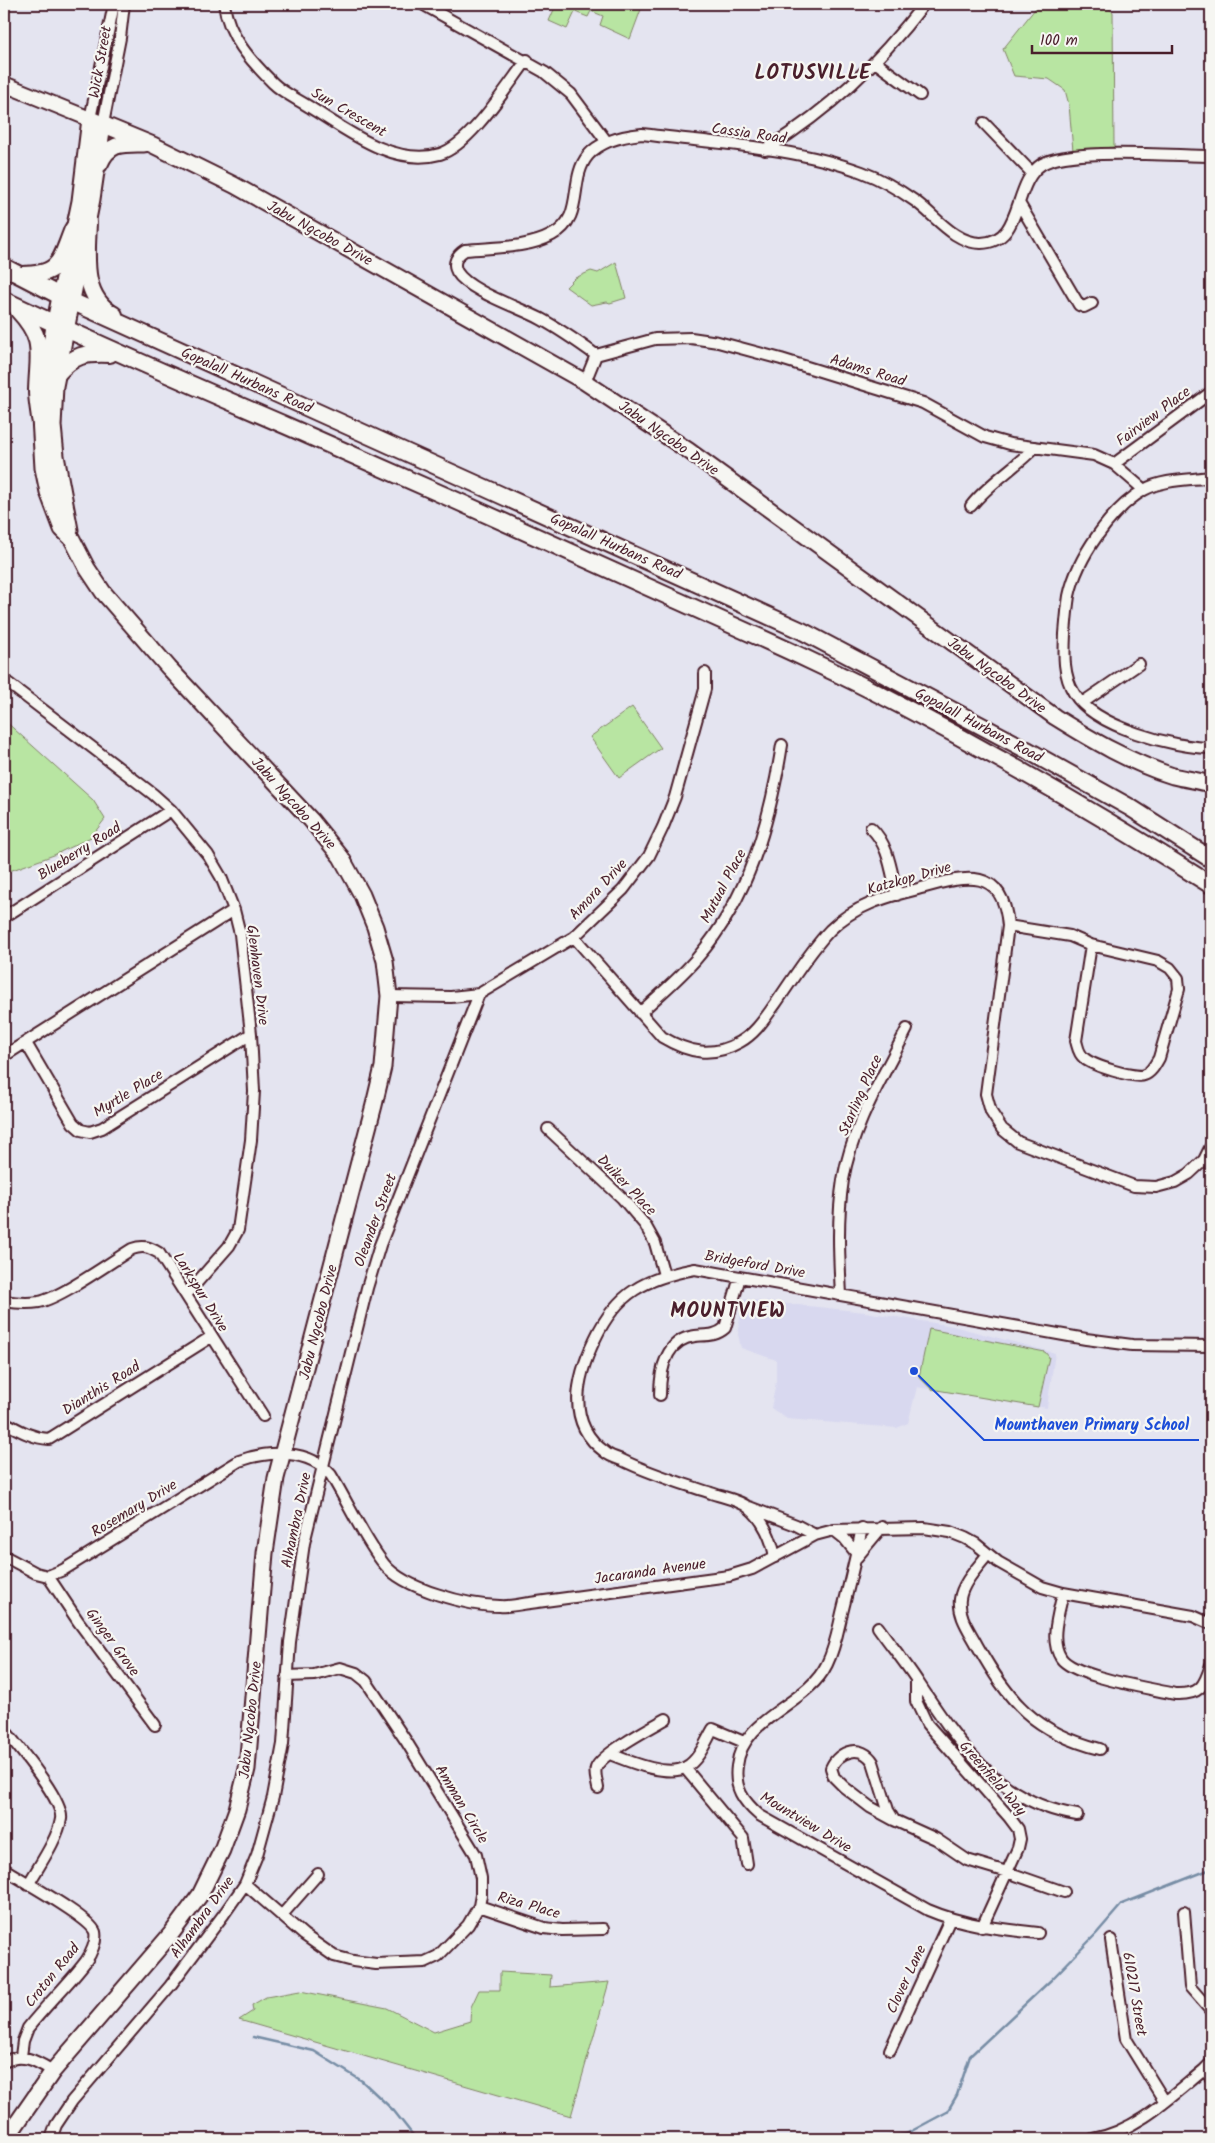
<svg xmlns="http://www.w3.org/2000/svg" width="1215" height="2143" font-family="Kalam,sans-serif">
<style>
.built{fill:#d8d8ef}
.green{fill:#b8e5a2;stroke:#818266}
.lines{fill:none;stroke-linecap:round;stroke-linejoin:round}
.stream{stroke:#778da5;stroke-width:2.5}
.minor-casing{stroke:#4a1f2b;stroke-width:14}
.tertiary-casing{stroke:#4a1f2b;stroke-width:18}
.secondary-casing{stroke:#4a1f2b;stroke-width:19}
.primary-casing{stroke:#4a1f2b;stroke-width:20}
.minor{stroke:#f6f6f2;stroke-width:10}
.tertiary{stroke:#f6f6f2;stroke-width:14}
.secondary{stroke:#f6f6f2;stroke-width:15}
.primary{stroke:#f6f6f2;stroke-width:16}
.labels{text-anchor:middle;stroke-width:4.5;stroke-linejoin:round;paint-order:stroke}
.street-label{font-size:15px;fill:#4a1f2b;stroke:#f6f6f2}
.district-label{font-size:20px;font-weight:bold;letter-spacing:1px;fill:#4a1f2b;stroke:#f6f6f2}
.leader{fill:none;stroke:#1d4ed8;stroke-width:2}
.callout-dot{fill:#1d4ed8;stroke:#f6f6f2;stroke-width:2}
.callout-label{font-size:16px;text-anchor:middle;font-weight:bold;fill:#1d4ed8;stroke:#f6f6f2;stroke-width:4.5;stroke-linejoin:round;paint-order:stroke}
</style>
<rect width="100%" height="100%" fill="#e4e4f0"/>
<filter id="ink" filterUnits="userSpaceOnUse"><feTurbulence type="fractalNoise" baseFrequency=".02" numOctaves="2"/><feDisplacementMap in="SourceGraphic" scale="10" xChannelSelector="R" yChannelSelector="G"/><feConvolveMatrix kernelMatrix="1 2 1 2 8 2 1 2 1" color-interpolation-filters="sRGB"/></filter>
<g filter="url(#ink)">
<path class="built" d="M742 1299 865 1312 953 1326 1055 1353 1047 1408 917 1387 908 1423 897 1428 787 1419 771 1408 776 1382V1360L741 1348 738 1334Z"/>
<path class="green" d="M554 4H643L630 39 600 25 603 16 591 11 588 17 575 12 567 29 549 21 556 5Z
M1039 4H1102L1113 12 1114 147 1073 151 1069 105 1065 90 1049 79 1014 76 1003 49Z
M616 262 626 298 610 303 607 302 591 305 566 287 575 278 591 271 598 273Z
M632 707 661 748 619 778 590 737Z
M4 720 93 800 105 819 91 837 54 855 4 873Z
M929 1329 1045 1352 1049 1357 1038 1407 931 1389 919 1377Z
M500 1972 551 1975 550 1987 609 1982 571 2116 239 2020 253 2011 252 2005 266 1997 300 1991 387 2008 434 2032 470 2021 471 2007 479 1990H500Z"/>
<g class="lines">
<path class="stream" d="M253 2037 314 2051 362 2081 394 2111 416 2139
M876 2139 906 2134 947 2112 957 2095 970 2056 1051 1980 1096 1934 1122 1904 1211 1869"/>
<g class="minor-casing">
<path id="minor" d="M224 4C228 36 251 61 273 83 283 93 299 100 311 108 348 131 394 167 440 154 470 145 507 86 527 60
M422 4 544 72 571 94 607 142
M875 62 920 95
M90 119 114 4
M984 123 1032 173
M103 124 120 38 124 4
M765 150C831 108 876 66 924 4
M1019 203 1079 305 1084 307 1092 303
M596 355C578 342 561 330 541 319 521 308 468 291 457 272 452 263 457 255 465 250 493 247 526 249 552 235 600 210 543 144 642 134 712 143 796 147 862 172 881 179 898 189 915 201 935 215 954 243 981 243 1024 242 1012 183 1042 164 1069 147 1175 156 1211 156
M596 355 655 339 691 338 718 342 781 359 923 403 985 437 1010 444 1094 455 1114 464 1144 490
M585 382 596 355
M1114 464 1210 393
M1211 477C1191 480 1163 479 1144 490 1111 509 1077 558 1069 596 1067 609 1066 622 1065 634 1064 655 1063 675 1074 693 1094 727 1175 748 1211 748
M971 506C989 483 1015 468 1035 447
M4 680 153 794 171 810 208 855 221 877 234 910 240 934 251 1034 254 1091 251 1140 238 1230 229 1246 186 1295
M1082 703 1139 664
M871 828C889 845 891 871 897 895
M4 917 171 810
M1008 926 1070 936 1091 945 1158 961 1170 968 1178 978 1179 989 1159 1058C1155 1065 1151 1073 1144 1075 1135 1079 1091 1065 1084 1058 1078 1053 1078 1047 1076 1041L1091 945
M574 937 662 1037C689 1053 712 1058 740 1042 756 1033 765 1018 776 1003 793 979 809 952 830 930 855 905 886 897 918 889 962 877 1003 863 1008 926L986 1094 991 1112 1002 1129 1018 1142 1134 1186 1156 1187 1175 1182 1189 1174 1204 1160 1211 1146
M389 996 451 997 479 994 574 937 623 890 649 856 663 827 675 797 705 689V673
M640 1013C659 995 680 978 697 958 749 898 770 821 782 745
M26 1043 73 1123 81 1130 90 1132 102 1128 251 1034
M4 1056 234 910
M548 1129 622 1198 645 1225 655 1243 664 1275
M841 1295C839 1256 837 1218 843 1180 852 1126 883 1077 907 1029
M4 1301C16 1303 27 1304 39 1302 62 1297 109 1263 132 1249 143 1245 149 1247 159 1253L263 1416
M660 1395C660 1370 666 1339 695 1336 707 1335 716 1336 725 1328L740 1277
M4 1422C19 1430 32 1438 49 1439L211 1337
M749 1507 796 1525 815 1535
M862 1528C856 1556 849 1585 842 1613 838 1630 835 1648 827 1664 807 1706 742 1716 737 1766 734 1788 743 1801 759 1815L928 1910C963 1925 999 1929 1038 1933
M834 1530 844 1538 856 1553
M988 1554C979 1566 962 1583 960 1599 958 1616 969 1630 977 1645 1009 1702 1034 1732 1100 1749
M4 1556 36 1573 48 1576 63 1570 239 1461C269 1450 310 1449 331 1475 348 1503 364 1539 384 1564 404 1589 468 1606 500 1606 510 1607 520 1604 530 1603L729 1576 752 1569 815 1535 834 1530 924 1528 950 1532 965 1538 976 1544 998 1562 1042 1587 1063 1593 1193 1616 1211 1624
M775 1557C772 1540 764 1520 749 1508 740 1500 722 1497 711 1493 681 1483 650 1474 622 1460 616 1458 609 1456 605 1452 565 1423 577 1376 595 1339 617 1292 646 1278 695 1269L1086 1339 1132 1345 1211 1346
M857 1557 882 1527
M48 1576 78 1621 155 1725
M1063 1593C1059 1612 1049 1640 1061 1658 1074 1677 1150 1688 1175 1694 1200 1695 1204 1687 1211 1665
M878 1627C890 1644 904 1661 916 1679 957 1741 997 1803 1077 1815
M916 1680V1701L927 1724 1009 1817 1018 1829 1020 1839 1018 1848 982 1927
M4 1729C17 1746 64 1800 61 1819 58 1839 38 1867 28 1885
M610 1754C628 1761 668 1778 686 1767 699 1760 706 1741 713 1729L744 1742
M685 1768 743 1838 747 1864
M598 1788C597 1781 594 1774 596 1768 601 1754 652 1727 666 1719
M894 1820 888 1810 873 1762C862 1744 839 1750 831 1768L834 1777 844 1787 870 1807 894 1820 936 1839 967 1860 1007 1872 1064 1892
M4 1869C21 1880 90 1917 95 1932 97 1941 91 1954 86 1961 68 1985 46 2005 28 2028L23 2041 21 2056
M245 1884 304 1935 334 1956 353 1961 376 1964 425 1962 438 1956 468 1925 479 1906 481 1895V1878L476 1855 406 1741 366 1681 356 1673 340 1668 314 1675 287 1676
M479 1906 544 1928 562 1930 603 1929
M1184 1912 1190 1987 1211 2011
M282 1915 318 1874
M1111 1940 1126 2039 1165 2102
M890 2050 950 1919
M4 2062C22 2052 36 2061 53 2071
M1204 2070 1211 2063
M51 2139 56 2125 72 2101 170 1986 224 1914 245 1884 257 1855 273 1797 283 1744 290 1642 304 1543 367 1288 380 1245 479 994
M1093 2139C1136 2131 1171 2097 1204 2070L1211 2078"/>
</g>
<g class="tertiary-casing">
<path id="tertiary" d="M4 84 90 119"/>
</g>
<g class="secondary-casing">
<path id="secondary" d="M100 164C109 142 123 144 144 144
M70 530 56 456 53 426 55 386 92 199 103 124
M6 2139 53 2071 171 1934 200 1895 222 1850 237 1809 247 1769 265 1553 276 1478 374 1105 383 1067 389 996 385 961 375 927 362 895 341 857 311 820 169 668 103 592 87 568 72 539 62 529 48 492 43 468 40 418 54 326 80 201 90 119 153 145 234 185 585 382 689 451 1055 717C1092 740 1131 763 1173 776 1186 779 1199 781 1211 784"/>
</g>
<g class="primary-casing">
<path id="primary" d="M88 222C87 255 80 296 114 315
M4 267 60 296 802 631 1027 750 1131 808 1211 859
M22 275C61 275 60 261 73 229
M4 300C98 345 192 385 287 426 415 482 543 539 670 597 747 632 826 666 902 706 1007 761 1110 821 1211 885
M18 310C46 340 38 353 37 391 37 400 39 409 40 418
M57 374C75 354 84 353 110 354"/>
</g>
<use href="#minor" class="minor"/>
<use href="#tertiary" class="tertiary"/>
<use href="#secondary" class="secondary"/>
<use href="#primary" class="primary"/>
</g>
</g>
<g class="labels">
<g class="street-label">
<text transform="translate(100 62) rotate(-80)" y="5">Wick Street</text>
<text transform="translate(349 112) rotate(30)" y="5">Sun Crescent</text>
<text transform="translate(749 133) rotate(8)" y="5">Cassia Road</text>
<text transform="translate(320 233) rotate(29)" y="5">Jabu Ngcobo Drive</text>
<text transform="translate(868 370) rotate(17)" y="5">Adams Road</text>
<text transform="translate(247 380) rotate(24)" y="5">Gopalall Hurbans Road</text>
<text transform="translate(1153 416) rotate(-37)" y="5">Fairview Place</text>
<text transform="translate(669 438) rotate(35)" y="5">Jabu Ngcobo Drive</text>
<text transform="translate(616 546) rotate(24)" y="5">Gopalall Hurbans Road</text>
<text transform="translate(997 675) rotate(36)" y="5">Jabu Ngcobo Drive</text>
<text transform="translate(979 725) rotate(28)" y="5">Gopalall Hurbans Road</text>
<text transform="translate(294 803) rotate(48)" y="5">Jabu Ngcobo Drive</text>
<text transform="translate(79 851) rotate(-32)" y="5">Blueberry Road</text>
<text transform="translate(909 878) rotate(-16)" y="5">Katzkop Drive</text>
<text transform="translate(723 886) rotate(-62)" y="5">Mutual Place</text>
<text transform="translate(598 889) rotate(-47)" y="5">Amora Drive</text>
<text transform="translate(258 975) rotate(83)" y="5">Glenhaven Drive</text>
<text transform="translate(128 1093) rotate(-31)" y="5">Myrtle Place</text>
<text transform="translate(860 1095) rotate(-66)" y="5">Starling Place</text>
<text transform="translate(627 1185) rotate(46)" y="5">Duiker Place</text>
<text transform="translate(375 1220) rotate(-70)" y="5">Oleander Street</text>
<text transform="translate(755 1264) rotate(10)" y="5">Bridgeford Drive</text>
<text transform="translate(201 1292) rotate(58)" y="5">Larkspur Drive</text>
<text transform="translate(318 1322) rotate(-76)" y="5">Jabu Ngcobo Drive</text>
<text transform="translate(101 1388) rotate(-32)" y="5">Dianthis Road</text>
<text transform="translate(134 1508) rotate(-31)" y="5">Rosemary Drive</text>
<text transform="translate(296 1520) rotate(-78)" y="5">Alhambra Drive</text>
<text transform="translate(650 1571) rotate(-8)" y="5">Jacaranda Avenue</text>
<text transform="translate(113 1642) rotate(54)" y="5">Ginger Grove</text>
<text transform="translate(250 1720) rotate(-84)" y="5">Jabu Ngcobo Drive</text>
<text transform="translate(993 1778) rotate(49)" y="5">Greenfield Way</text>
<text transform="translate(462 1804) rotate(59)" y="5">Amman Circle</text>
<text transform="translate(806 1822) rotate(31)" y="5">Mountview Drive</text>
<text transform="translate(529 1905) rotate(16)" y="5">Riza Place</text>
<text transform="translate(202 1917) rotate(-54)" y="5">Alhambra Drive</text>
<text transform="translate(52 1975) rotate(-51)" y="5">Croton Road</text>
<text transform="translate(906 1979) rotate(-65)" y="5">Clover Lane</text>
<text transform="translate(1135 1994) rotate(80)" y="5">610217 Street</text>
</g>
<g class="district-label">
<text x="813" y="79">LOTUSVILLE</text>
<text x="728" y="1317">MOUNTVIEW</text>
</g>
</g>
<path class="leader" d="M914 1371L984 1440H1199"/>
<circle class="callout-dot" cx="914" cy="1371" r="5"/>
<g class="callout-label">
<text x="1092" y="1430">Mounthaven Primary School</text>
</g>
<rect width="1215" height="2143" fill="none" stroke="#f6f6f2" stroke-width="20"/>
<rect x="10" y="10" width="1195" height="2123" fill="none" stroke="#4a1f2b" stroke-width="2" filter="url(#ink)"/>
<path d="M1032 45v8h140v-8" fill="none" stroke="#4a1f2b" stroke-width="2.5"/>
<text x="1040" y="45" font-size="15" fill="#4a1f2b" stroke="#f6f6f2" stroke-width="4" paint-order="stroke">100 m</text>
</svg>
